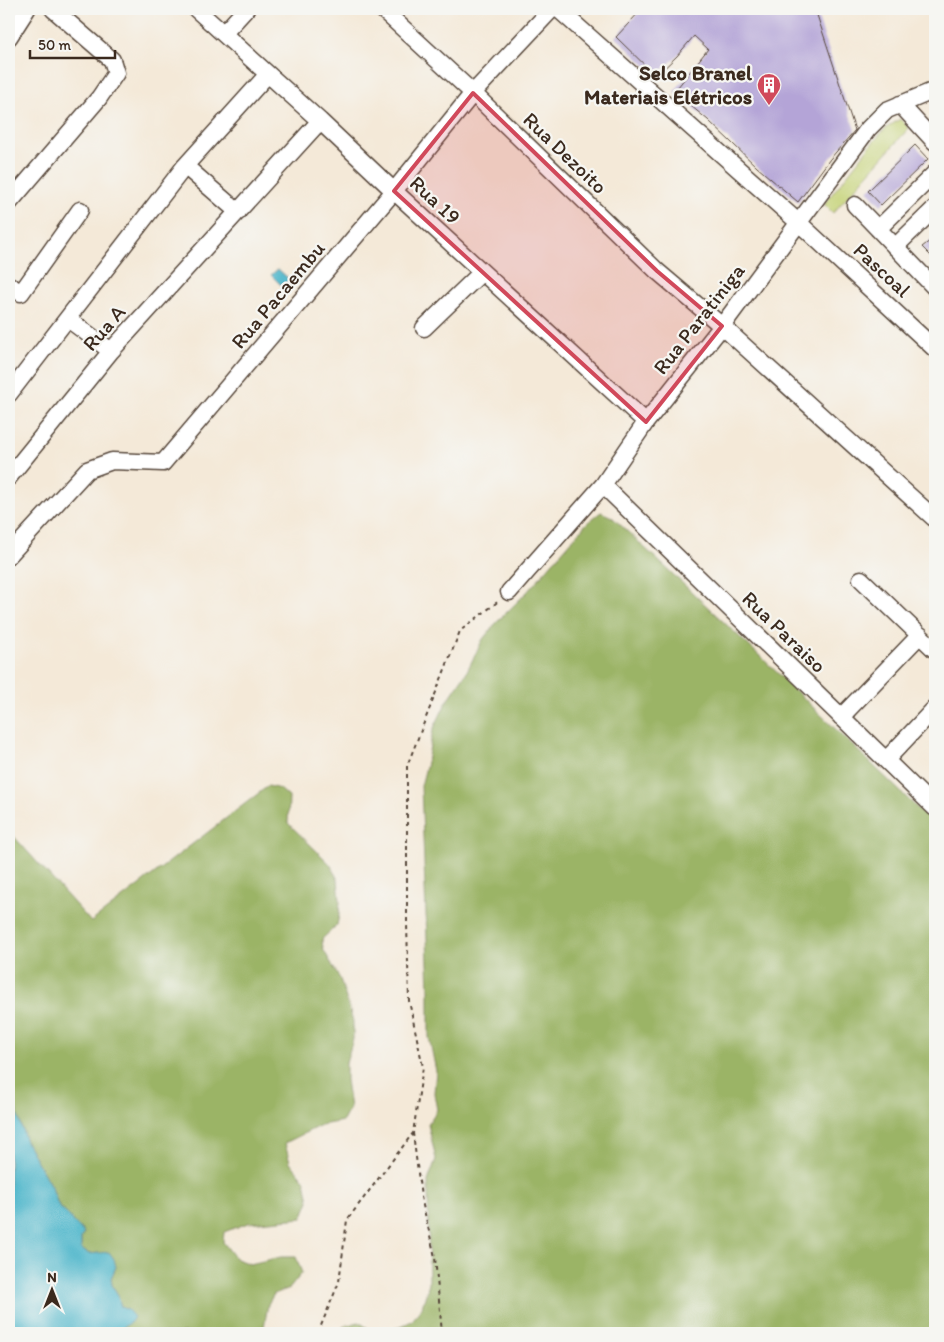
<svg xmlns="http://www.w3.org/2000/svg" width="944" height="1342" font-family="Itim,sans-serif">
<style>
.green{fill:#c4d274;stroke:#807e49}
.forest{fill:#9bb466;stroke:#6b6f42}
.water{fill:#4db6cb;stroke:#447074}
.building{fill:#b4a4d7}
.lines{fill:none;stroke-linecap:round;stroke-linejoin:round}
.minor-casing{stroke:#57473a;stroke-width:19}
.path{stroke:#57473a;stroke-width:2;stroke-dasharray:4 4;stroke-linecap:butt}
.minor{stroke:#fff;stroke-width:16}
.marked{fill:#d1495b;fill-opacity:0.2;stroke:#d1495b;stroke-width:4;stroke-linejoin:round}
.labels{text-anchor:middle;stroke-width:4.5;stroke-linejoin:round;paint-order:stroke}
.poi-label{font-size:21px;font-weight:bold;fill:#3b2a1e;stroke:#f6f6f2;text-anchor:end}
.street-label{font-size:21px;fill:#3b2a1e;stroke:#f6f6f2}
</style>
<rect width="100%" height="100%" fill="#f6f6f2"/>
<filter id="ink" filterUnits="userSpaceOnUse"><feTurbulence type="fractalNoise" baseFrequency=".02" numOctaves="2"/><feDisplacementMap in="SourceGraphic" scale="10" xChannelSelector="R" yChannelSelector="G"/><feConvolveMatrix kernelMatrix="1 2 1 2 8 2 1 2 1" color-interpolation-filters="sRGB"/></filter>
<filter id="wash" filterUnits="userSpaceOnUse"><feTurbulence type="fractalNoise" baseFrequency=".0096" numOctaves="4" result="noise"/><feDisplacementMap in="SourceGraphic" scale="20" xChannelSelector="R" yChannelSelector="G"/><feGaussianBlur stdDeviation="1.12" result="paint"/><feColorMatrix in="noise" values="0 0 0 0 0 0 0 0 0 0 0 0 0 0 0 0 0 1.4 0 .05"/><feComposite in="paint" operator="in"/></filter>
<g filter="url(#wash)">
<rect width="100%" height="100%" fill="#f4e9d8"/>
<path class="green" d="M900 119 909 128 833 213 824 204 874 141 885 129Z"/>
<path class="forest" d="M601 512 612 517 762 658 935 825V1333H338L344 1326 359 1322 375 1333 392 1330 412 1321 422 1307 429 1284 428 1181 436 1159 428 1124 437 1110 434 1093 436 1071 429 1037V990L421 786 426 767 433 730 446 703 466 673 483 639 497 622 528 591 587 523Z
M268 786 280 789 289 797 288 823 330 864 338 880 340 901 339 915 337 925 322 939 323 949 340 979 353 1021V1039L346 1063V1080L350 1108 343 1121 321 1125 285 1143 290 1162 305 1181 309 1201 302 1218 248 1223 224 1232 223 1242 236 1259 250 1264 281 1257H296L302 1273 290 1288 274 1294 268 1304 263 1333H124L121 1329 131 1322 128 1310 121 1307 118 1295 112 1285 111 1278 116 1267 99 1253 89 1254 81 1249V1238L84 1233 68 1215 59 1207 52 1188 26 1142 14 1103 15 1099 9 1087V831L91 922Z"/>
<path class="water" d="M278 269 290 280 281 285 271 275Z
M9 1087 15 1099 14 1103 26 1142 52 1188 59 1207 68 1215 84 1233 81 1238V1249L89 1254 109 1252 114 1259 116 1267 111 1278 112 1285 118 1295 121 1307 128 1310 134 1317 131 1322 122 1328 124 1333H9Z"/>
<g id="blocks">
<path class="building" d="M642 9H815L855 130 830 159 798 202 757 167 708 120 674 92 708 49 694 36 677 56 656 76 616 37Z
M915 145 928 159 881 205 868 191Z
M935 237V260L922 247Z"/>
</g>
</g>
<g filter="url(#ink)">
<use href="#blocks" fill-opacity="0" stroke="#57473a" stroke-width="1"/>
<g class="lines">
<g class="minor-casing">
<path id="minor" d="M196 9 320 121 394 191 646 422
M382 9 473 93 657 271 722 326 935 519
M558 9 799 223 935 349
M224 33 246 9
M9 37 27 9
M900 104 935 142
M185 166 238 212
M9 203 99 98 116 73 112 60 53 9
M855 205 935 288
M878 229 935 173
M895 247 935 208
M9 285 21 293 80 210
M68 319 111 351
M424 328 482 272
M9 394 185 166 268 74
M9 477 111 351 320 121
M603 485 935 808
M9 555 87 470 112 461 163 463 394 191 473 93 552 9
M861 579 935 650
M509 592 603 485 646 422 722 326 868 129 887 110 935 90
M841 717 920 635
M886 760 935 708"/>
</g>
<path class="path" d="M413 1133 421 1197 435 1257 442 1333
M318 1333 339 1282 347 1220 413 1133 423 1067 409 1001 407 924V766L460 631 500 600"/>
<use href="#minor" class="minor"/>
</g>
</g>
<path class="marked" d="M473 93 657 271 722 326 646 422 394 191Z"/>
<defs>
<g id="building-pin" transform="scale(1.25)"><path d="M0 17L-7.5 6A9.5 9.5 0 1 1 7.5 6Z" fill="#d1495b" stroke="#f6f6f2"/><path d="M-4-6H4V6H1V3H-1V6H-4ZM-2.5-4.3h1.7v1.8h-1.7ZM.8-4.3h1.7v1.8H.8ZM-2.5-1h1.7V.8h-1.7ZM.8-1h1.7V.8H.8Z" fill="#fff"/></g>
</defs>
<g fill-rule="evenodd">
<use href="#building-pin" x="769" y="85"/>
</g>
<g class="labels">
<g class="poi-label">
<text x="752" y="80">Selco Branel<tspan x="752" dy="24">Materiais Elétricos</tspan></text>
</g>
<g class="street-label">
<text transform="translate(565 153) rotate(44)" y="7">Rua Dezoito</text>
<text transform="translate(435 200) rotate(43)" y="7">Rua 19</text>
<text transform="translate(882 270) rotate(43)" y="7">Pascoal</text>
<text transform="translate(278 295) rotate(-50)" y="7">Rua Pacaembu</text>
<text transform="translate(699 319) rotate(-52)" y="7">Rua Paratiniga</text>
<text transform="translate(104 328) rotate(-49)" y="7">Rua A</text>
<text transform="translate(784 632) rotate(44)" y="7">Rua Paraiso</text>
</g>
</g>
<rect width="944" height="1342" fill="none" stroke="#f6f6f2" stroke-width="30"/>
<g transform="translate(52 1290)" stroke="#f6f6f2" stroke-width="4" paint-order="stroke">
<path d="M0-4L9 19L0 12L-9 19Z" fill="#3b2a1e"/>
<text y="-8" font-size="14" font-weight="bold" text-anchor="middle" fill="#3b2a1e">N</text>
</g>
<path d="M30 50v8h85v-8" fill="none" stroke="#3b2a1e" stroke-width="2.5"/>
<text x="38" y="50" font-size="15" fill="#3b2a1e" stroke="#f6f6f2" stroke-width="4" paint-order="stroke">50 m</text>
</svg>
